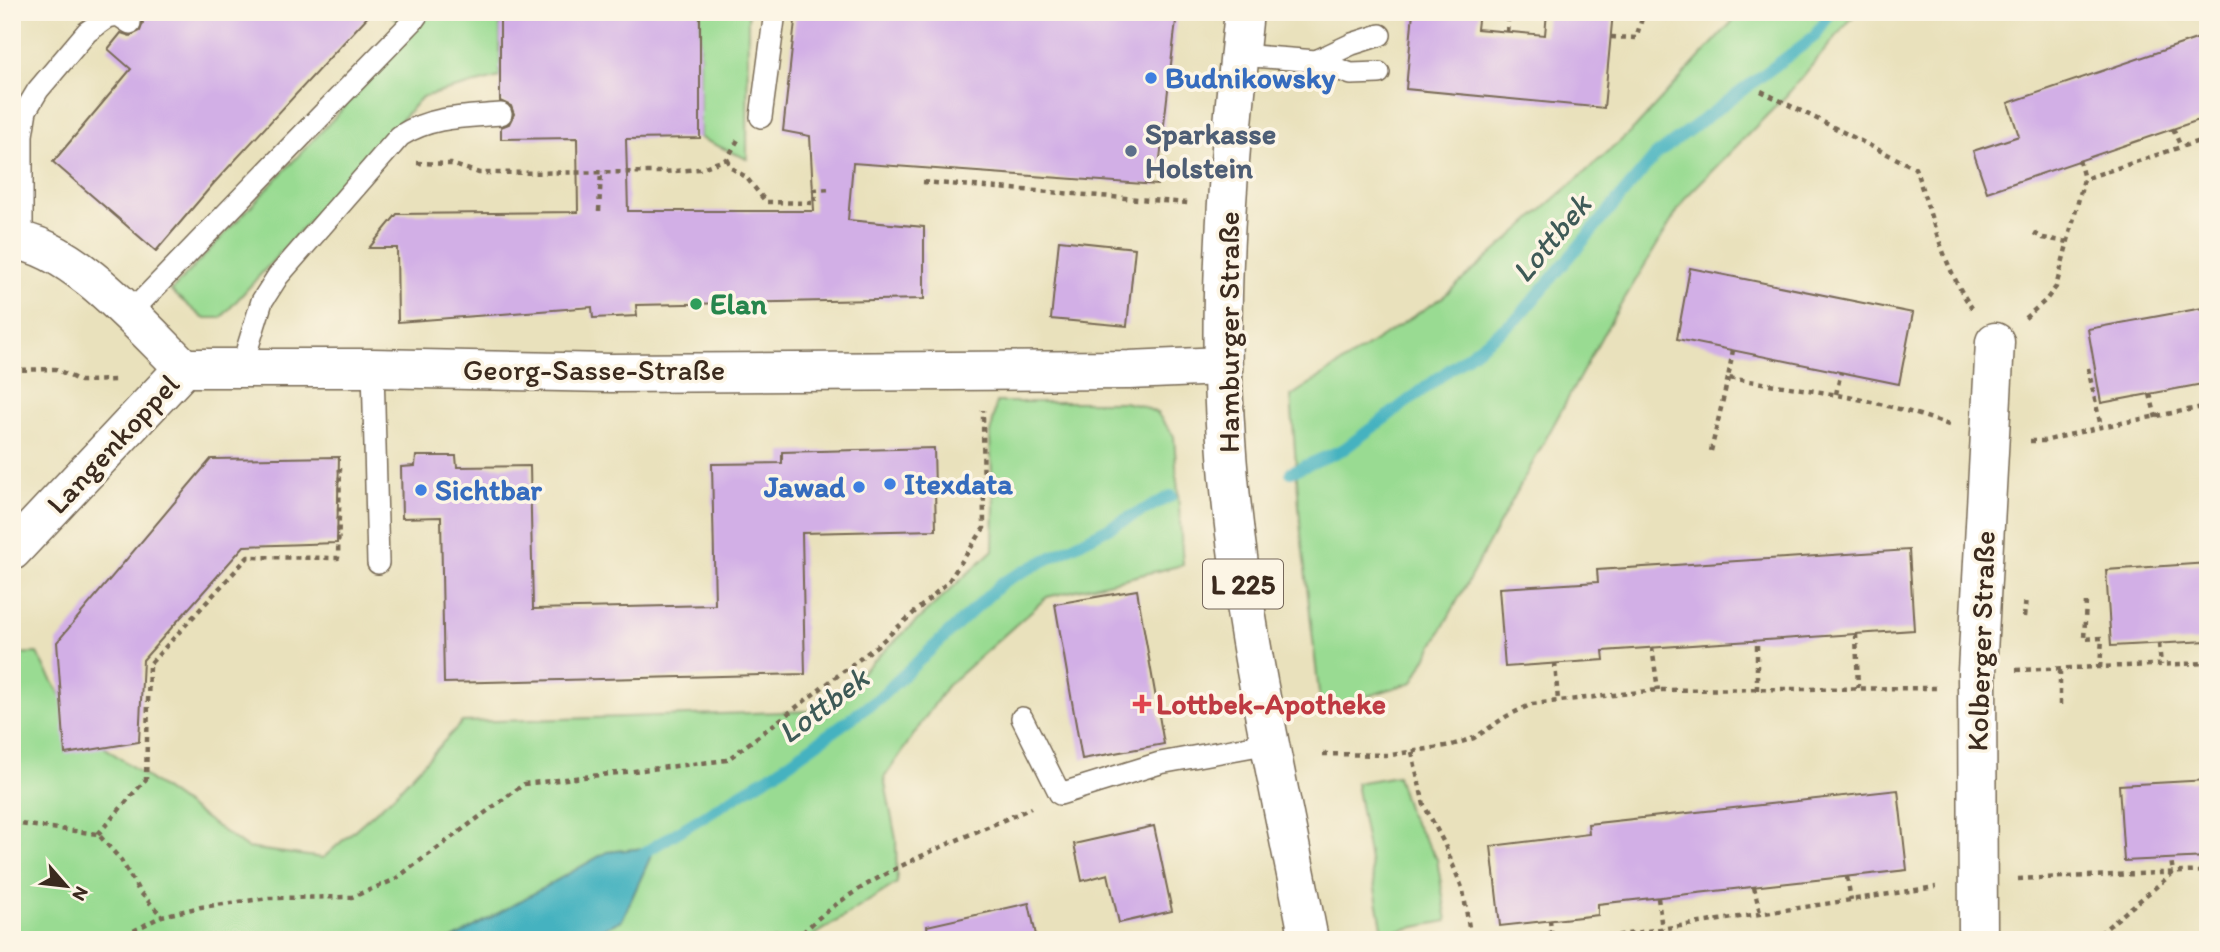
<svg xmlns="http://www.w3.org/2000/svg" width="2220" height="952" font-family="Itim,sans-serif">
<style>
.green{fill:#99db92;stroke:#6a8258;stroke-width:2}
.water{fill:#44b2c0;stroke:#406e6f;stroke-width:2}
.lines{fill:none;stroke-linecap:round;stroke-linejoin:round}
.stream{stroke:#44b2c0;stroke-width:12}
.building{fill:#d2afe6}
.lane-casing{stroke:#786a55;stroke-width:24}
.street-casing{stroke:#786a55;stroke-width:41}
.primary-casing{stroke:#786a55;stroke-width:41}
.path{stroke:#786a55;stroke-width:4.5;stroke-dasharray:5 5;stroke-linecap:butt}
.lane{stroke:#fff;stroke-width:21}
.street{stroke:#fff;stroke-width:38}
.primary{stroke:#fff;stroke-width:38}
.shop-dot{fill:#3f7fe0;stroke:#fcf5e5;stroke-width:2.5}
.service-dot{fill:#5c6f8a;stroke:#fcf5e5;stroke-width:2.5}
.leisure-dot{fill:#2e9e5b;stroke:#fcf5e5;stroke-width:2.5}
.health-dot{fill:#e0444e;stroke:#fcf5e5;stroke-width:2.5}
.labels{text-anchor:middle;stroke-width:7;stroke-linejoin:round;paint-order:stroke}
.shield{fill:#fcf5e5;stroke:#75675a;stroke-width:2}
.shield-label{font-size:28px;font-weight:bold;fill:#3b2a1e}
.shop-label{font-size:30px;font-weight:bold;fill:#366cbe;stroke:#fcf5e5;text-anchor:start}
.service-label{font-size:30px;font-weight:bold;fill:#4e5e75;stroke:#fcf5e5;text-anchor:start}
.leisure-label{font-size:30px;font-weight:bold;fill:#27864d;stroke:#fcf5e5;text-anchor:start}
.street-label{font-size:30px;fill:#3b2a1e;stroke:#fcf5e5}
.health-label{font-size:30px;font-weight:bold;fill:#be3a42;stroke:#fcf5e5;text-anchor:start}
.water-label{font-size:32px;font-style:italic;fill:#3e5a57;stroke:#fcf5e5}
</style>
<rect width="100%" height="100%" fill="#fcf5e5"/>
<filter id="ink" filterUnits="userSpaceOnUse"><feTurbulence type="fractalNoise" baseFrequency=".0143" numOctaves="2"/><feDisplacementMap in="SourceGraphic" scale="14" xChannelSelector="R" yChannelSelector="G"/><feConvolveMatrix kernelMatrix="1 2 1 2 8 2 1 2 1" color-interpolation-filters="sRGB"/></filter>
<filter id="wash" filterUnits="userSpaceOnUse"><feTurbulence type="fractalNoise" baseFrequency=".00686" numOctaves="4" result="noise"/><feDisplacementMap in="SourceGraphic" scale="28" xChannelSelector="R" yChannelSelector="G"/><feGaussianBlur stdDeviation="1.57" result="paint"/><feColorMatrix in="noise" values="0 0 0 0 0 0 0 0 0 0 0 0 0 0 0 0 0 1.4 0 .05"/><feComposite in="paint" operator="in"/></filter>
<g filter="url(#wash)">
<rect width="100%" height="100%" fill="#e9e1bc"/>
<path class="green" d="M388 12H500V77L422 97 221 318H203L171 291 412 35Z
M700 12H748L747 159 700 138Z
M1741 12H1857L1786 96 1686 197 1602 336 1413 682 1321 711 1301 534 1291 396 1443 297 1634 129Z
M996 402H1123L1142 406 1157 413 1174 436 1183 565 1047 597 947 686 884 778 896 839 897 883 807 940H579L622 920 654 847 607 852 451 940H12V654L37 653 80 730 247 848 323 858 393 796 462 722 815 711 824 707 993 550 994 505 990 439Z
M1397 776 1409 814 1437 859 1447 921 1383 933 1356 783Z"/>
<path class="water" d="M655 847 622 920 579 940H451L607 852Z"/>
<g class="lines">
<path class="stream" d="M1291 472 1344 449 1518 318 1656 155 1815 36 1830 12
M642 854 779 770 878 699 1003 582 1171 496"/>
</g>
<g id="blocks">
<path class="building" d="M139 12H372L214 183 156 251 53 162 131 69 108 49 121 33 130 36 140 31 143 23Z
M500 12H700V138L626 139 628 211H814L810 136 783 131 796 12H1177L1157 185 853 163 848 220 924 227V299L636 305 637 316 593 318 592 307 398 322 397 248H369L397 214 578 212 577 138 501 139V127L509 124 514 114 511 106 500 101Z
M1413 12H1479L1477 29 1545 35 1547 12H1613L1604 108 1406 89Z
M2208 35V117L1987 192 1973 151 2019 136 2008 103Z
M1059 240 1135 248 1127 326 1051 319Z
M1690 268 1913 313 1899 384 1677 339Z
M2208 307V383L2101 403 2088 329Z
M934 448 936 530 802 533 805 674 444 683 441 517 402 518 401 467 415 466 416 456H456L457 467 530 466 533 609 715 605 712 464 782 463V452Z
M339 457 337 543 244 546 143 660 139 742 65 754 57 642 211 459Z
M1909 550 1914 630 1603 651 1604 660 1505 667 1499 588 1598 582 1597 570Z
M2208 563V641L2111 646 2106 570Z
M1137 590 1164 744 1082 759 1055 604Z
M2208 780V857L2124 861 2119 785Z
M1898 790 1907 870 1598 904V915L1500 926 1491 846 1589 834 1588 824Z
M1154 826 1172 911 1119 923 1108 874 1082 881 1074 844Z
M1029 903 1037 940H929L927 926Z"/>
</g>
</g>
<g filter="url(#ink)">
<use href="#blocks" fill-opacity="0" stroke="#786a55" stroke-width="2"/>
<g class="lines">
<g class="lane-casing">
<path id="lane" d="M1240 55 1316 61 1352 44 1380 35
M1316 61 1351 74 1379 73
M761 117 775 12
M22 241V135L26 110 38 90 87 32 108 17 118 15 130 23
M129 314 412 22 419 12
M373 368 378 563
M241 369 262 301 278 276 400 136C431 116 465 117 501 114
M1022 718 1060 794 1160 763 1270 743"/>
</g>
<g class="street-casing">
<path id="street" d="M12 240C72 245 142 327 184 368H373L611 373 1129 370 1223 366
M12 551 184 368
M1978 940 1977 671 1995 342"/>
</g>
<g class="primary-casing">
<path id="primary" d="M1244 12C1229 153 1216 298 1226 440 1237 608 1277 774 1309 940"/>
</g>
<path class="path" d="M1507 32 1509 12
M1611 37 1636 38 1644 12
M1761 91 1915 168C1931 213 1944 269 1972 308
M2173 129 2181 147
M727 159 733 169 746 177 766 202 815 203 814 190 831 189
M2079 160 2084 179
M417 163 451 164 479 173 664 172 699 169 727 159 739 138
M923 182 1188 203
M599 211 601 171
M2034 233 2043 238 2068 242
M2025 318 2045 301 2056 287 2084 179 2208 138
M1733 350 1728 378C1803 389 1879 398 1951 426
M2088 368 2101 427
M12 370 56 369 80 381 118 380
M1836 394 1841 372
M2150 394 2156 418
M2030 441H2044L2101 427 2208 406
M1711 451 1728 378
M2086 602 2084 639 2102 638 2100 668
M2024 617 2026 598
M1856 634 1858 688
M2159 644 2161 665
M1652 647 1658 690
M1555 663 1558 701
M2016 670 2208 663
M2060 670V708
M1757 690V640
M1412 752 1424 805 1444 843 1463 890 1471 940
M1323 754 1391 755 1452 745 1474 738 1507 716 1532 704 1658 690 1937 688
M12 823 98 834 121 860 139 891 162 916
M98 834 146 779 149 665 248 557 338 558 340 468
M1847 877 1851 900
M2018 879 2208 871
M1754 887 1760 913
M1658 898 1662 929
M1550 920 1552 940
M116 940 162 916 201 907 269 898 352 897 394 880 524 784 727 760 878 645 948 582 984 528 983 410
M796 940C851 878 956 842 1031 808
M1588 940 1936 887
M2092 940 2173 873 2171 859"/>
<use href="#lane" class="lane"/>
<use href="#street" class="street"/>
<use href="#primary" class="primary"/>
</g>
</g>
<g class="shop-dot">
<circle cx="1151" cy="78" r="7"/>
<circle cx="890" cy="484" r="7"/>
<circle cx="859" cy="487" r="7"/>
<circle cx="421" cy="490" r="7"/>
</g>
<circle class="service-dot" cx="1131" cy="151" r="7"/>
<circle class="leisure-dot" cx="696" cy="304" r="7"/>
<path class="health-dot" d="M1138.5 693.5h7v7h7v7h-7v7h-7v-7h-7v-7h7z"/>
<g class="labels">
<rect class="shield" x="1203" y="559.5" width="80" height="49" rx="5"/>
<g class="shield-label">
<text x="1243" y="594">L 225</text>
</g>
<g class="shop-label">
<text x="1165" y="88">Budnikowsky</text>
<text x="904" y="494">Itexdata</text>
<text x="845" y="497" text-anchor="end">Jawad</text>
<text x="435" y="500">Sichtbar</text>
</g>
<g class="service-label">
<text x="1145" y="144">Sparkasse<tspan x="1145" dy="34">Holstein</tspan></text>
</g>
<g class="leisure-label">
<text x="710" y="314">Elan</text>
</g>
<g class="street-label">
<text transform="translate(1229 332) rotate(-90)" y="10">Hamburger Straße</text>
<text x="594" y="380">Georg-Sasse-Straße</text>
<text transform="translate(113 444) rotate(-47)" y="10">Langenkoppel</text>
<text transform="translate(1981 641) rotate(-88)" y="10">Kolberger Straße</text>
</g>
<g class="health-label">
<text x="1156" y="714">Lottbek-Apotheke</text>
</g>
<g class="water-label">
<text transform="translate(1551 238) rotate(-50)" y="11">Lottbek</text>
<text transform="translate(823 705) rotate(-37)" y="11">Lottbek</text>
</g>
</g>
<rect width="2220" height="952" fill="none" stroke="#fcf5e5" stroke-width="42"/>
<g transform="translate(66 886) rotate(118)" stroke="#fcf5e5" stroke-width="5" paint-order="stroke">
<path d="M0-5L12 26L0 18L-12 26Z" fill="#3b2a1e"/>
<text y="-10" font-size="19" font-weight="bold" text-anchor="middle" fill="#3b2a1e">N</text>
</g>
</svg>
